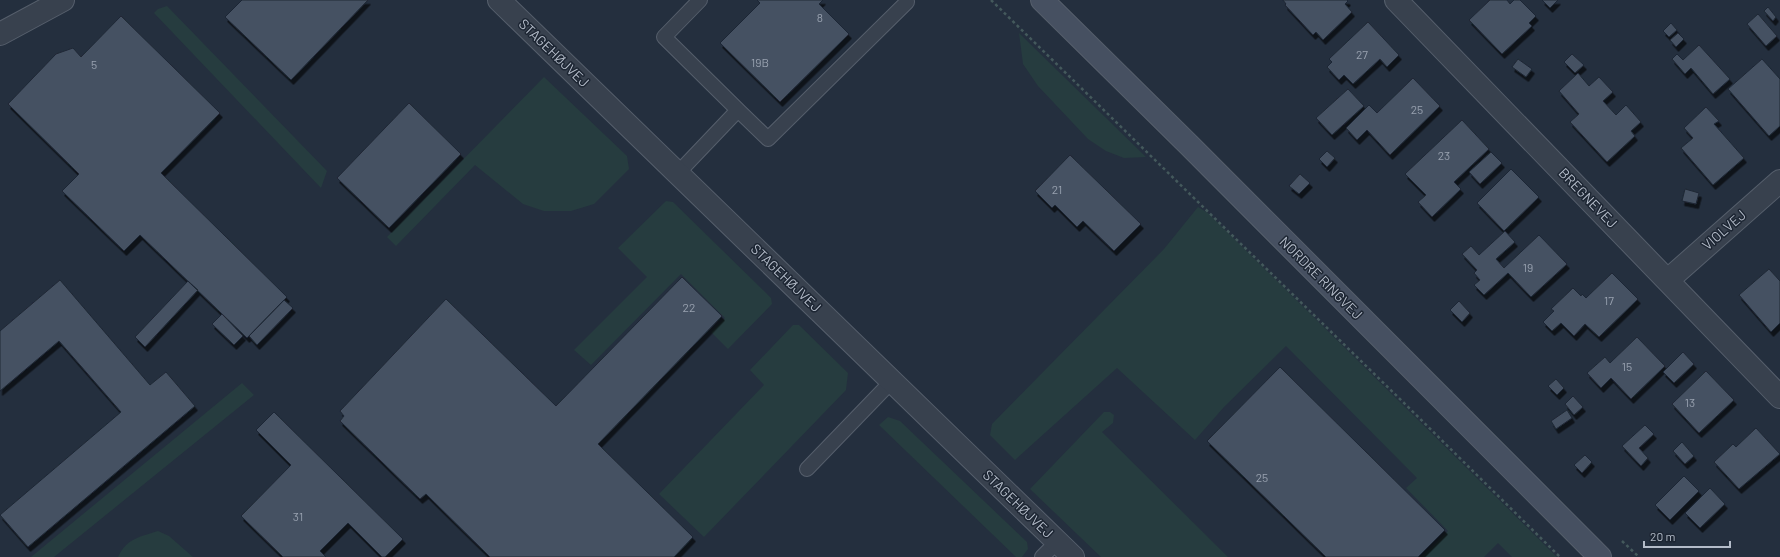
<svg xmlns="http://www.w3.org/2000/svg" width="1780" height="557" font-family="Barlow,sans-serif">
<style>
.green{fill:#263c3f}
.building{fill:#455162;stroke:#1f2835;filter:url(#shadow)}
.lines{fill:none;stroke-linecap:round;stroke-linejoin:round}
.service-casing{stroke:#565f6c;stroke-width:16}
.minor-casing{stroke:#565f6c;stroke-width:24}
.tertiary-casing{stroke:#565f6c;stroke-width:24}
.secondary-casing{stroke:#565f6c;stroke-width:24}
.path{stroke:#44595c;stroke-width:2.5;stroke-dasharray:3 3;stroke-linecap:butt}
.service{stroke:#38414e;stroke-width:14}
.minor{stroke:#38414e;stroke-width:22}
.tertiary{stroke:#38414e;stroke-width:22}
.secondary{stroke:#465061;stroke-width:22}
.labels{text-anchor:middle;stroke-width:3;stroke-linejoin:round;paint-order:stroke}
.number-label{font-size:12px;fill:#98a1af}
.street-label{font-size:14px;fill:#b4bcc9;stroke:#1d2633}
</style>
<defs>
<filter id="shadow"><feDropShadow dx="2.5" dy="4.5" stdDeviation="0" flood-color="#0009"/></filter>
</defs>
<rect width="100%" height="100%" fill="#242f3e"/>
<path class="green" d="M167 6 327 171 321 188 154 13 158 9Z
M1019 33 1146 157 1124 158 1106 151 1088 139 1038 86 1023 64Z
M544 77 627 156 629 169 594 204 571 211H544L523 204 475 165 396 246 387 237Z
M666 201 673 202 766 293 771 298 772 304 728 349 711 332 725 318 681 274 591 365 574 350 647 277 618 248Z
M1198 207 1208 213 1557 557H1512L1498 543 1484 557H1422L1448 531 1406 488 1417 478 1286 346 1224 407 1195 440 1117 368 1015 460 990 435 992 424 1164 249Z
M793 325H799L848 373 846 390 704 537 659 494 764 385 750 370Z
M242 383 254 395 54 557H31Z
M1104 412H1110L1114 415 1113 423 1102 432 1228 557H1101L1030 489Z
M888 417 900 421 1027 542 1028 549 1022 557H1016L879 425Z
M158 531 169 536 193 557H118C127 538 140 537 158 531Z"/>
<path class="building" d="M242 0H368L291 80 225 17Z
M757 0H823L819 4 849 34 780 102 720 43 760 3Z
M1283 0H1347L1348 1 1345 4 1352 12 1323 40 1316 32 1313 35 1285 5 1286 4Z
M1490 0H1507L1510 4 1514 0H1520L1536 16 1529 23 1532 26 1502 54 1469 20Z
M1542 0H1558L1550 8Z
M1768 7 1776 17 1773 21 1764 11Z
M1758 14 1777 36 1766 46 1747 24Z
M121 16 220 113 161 173 287 297 247 338 140 235 124 251 62 191 79 174 8 104 56 54 73 48 81 57Z
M1368 22 1399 55 1387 67 1380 59 1353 84 1344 75 1339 80 1327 67 1332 62 1329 59Z
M1671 23 1677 30 1669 37 1663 31Z
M1678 33 1684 39 1676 47 1670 40Z
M1699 45 1730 79 1713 94 1691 68 1685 74 1672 59 1677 54 1683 60Z
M1572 54 1584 65 1575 73 1564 62Z
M1518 59 1532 69 1526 77 1512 67Z
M1762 59 1780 79V126L1769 136 1728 89Z
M1578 73 1589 86 1599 77 1613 92 1603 101 1616 115 1626 105 1641 122 1631 131 1635 136 1607 162 1570 122 1579 114 1559 91Z
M1413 78 1440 106 1390 155 1367 130 1357 140 1346 128 1369 105 1377 113Z
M1348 89 1364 106 1332 135 1316 118Z
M409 103 461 154 389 228 337 178Z
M1706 107 1719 121 1714 124 1744 158 1713 185 1681 148 1693 138 1684 128Z
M1462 120 1489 149 1454 182 1461 189 1432 217 1418 202 1426 195 1405 174Z
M1327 151 1335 158 1327 167 1319 159Z
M1491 152 1502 163 1480 184 1469 172Z
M1070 155 1141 224 1114 251 1083 221 1077 227 1055 205 1052 208 1035 191Z
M1511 169 1539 197 1504 231 1477 203Z
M1300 174 1310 183 1299 194 1289 186Z
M1685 189 1699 193 1696 204 1682 201Z
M1505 231 1515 242 1496 259 1504 268 1539 235 1567 264 1531 297 1508 273 1484 295 1474 285 1480 280 1474 273 1477 270 1462 254 1471 246 1479 255Z
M1769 269 1780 281V323L1771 332 1739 295Z
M1612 273 1638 299 1599 337 1585 324 1574 336 1561 323 1552 331 1543 322 1554 311 1551 309 1573 288 1581 296 1582 294 1586 298Z
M682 277 722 316 598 444 693 537 674 557H490L426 494 420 499 340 421 344 416 340 411 446 299 556 406Z
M60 280 150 385 166 372 195 406 28 547 0 515 121 412 59 341 0 391V331Z
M188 281 198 290 145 347 135 337Z
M284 300 293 308 257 345 249 336Z
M1459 301 1470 313 1462 322 1450 310Z
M222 314 243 336 234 345 212 324Z
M1637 337 1665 366 1631 399 1611 378 1601 388 1587 373 1605 357 1610 363Z
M1683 352 1694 364 1674 383 1663 372Z
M1280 367 1445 530 1418 557H1326L1207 441Z
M1706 371 1734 400 1699 433 1672 404Z
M1556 379 1564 388 1557 395 1548 386Z
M1573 396 1583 407 1574 415 1565 404Z
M1567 410 1572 418 1556 429 1551 421Z
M274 412 403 539 385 557H382L348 523 320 551 326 557H283L241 516 291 465 256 430Z
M1645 425 1654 434 1639 448 1648 458 1641 466 1622 446Z
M1756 428 1780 454 1739 489 1714 462 1733 444 1736 447Z
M1682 442 1694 456 1685 464 1673 451Z
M1585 455 1592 462 1582 473 1574 465Z
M1684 476 1699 491 1670 520 1655 505Z
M1710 488 1725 504 1700 528 1685 513Z"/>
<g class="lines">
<g class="service-casing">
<path id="service" d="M738 110 768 139 907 2
M678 173 738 110 664 37 700 0
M807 469 892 381
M1042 557 1057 542"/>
</g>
<g class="minor-casing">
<path id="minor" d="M1396 0 1780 397
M0 34 63 0
M1668 280 1780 181"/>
</g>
<g class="tertiary-casing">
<path id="tertiary" d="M499 0 1073 557"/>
</g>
<g class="secondary-casing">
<path id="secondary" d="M1042 0 1189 145 1600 557"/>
</g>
<path class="path" d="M991 0 1402 401 1560 557
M1622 541 1639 557"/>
<use href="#service" class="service"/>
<use href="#minor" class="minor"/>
<use href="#tertiary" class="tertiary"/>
<use href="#secondary" class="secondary"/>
</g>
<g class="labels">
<g class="number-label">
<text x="820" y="22">8</text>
<text x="1362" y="59">27</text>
<text x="760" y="67">19B</text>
<text x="94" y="69">5</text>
<text x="1417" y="114">25</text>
<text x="1444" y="160">23</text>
<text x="1057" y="194">21</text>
<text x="1528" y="272">19</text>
<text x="1609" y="305">17</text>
<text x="689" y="312">22</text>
<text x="1627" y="371">15</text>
<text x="1690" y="407">13</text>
<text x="1262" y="482">25</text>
<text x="298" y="521">31</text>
</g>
<g class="street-label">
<text transform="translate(554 53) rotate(44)" y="5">STAGEHØJVEJ</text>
<text transform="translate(1588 198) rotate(46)" y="5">BREGNEVEJ</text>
<text transform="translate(1724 230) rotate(-41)" y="5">VIOLVEJ</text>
<text transform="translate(786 278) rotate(44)" y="5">STAGEHØJVEJ</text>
<text transform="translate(1321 278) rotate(45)" y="5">NORDRE RINGVEJ</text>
<text transform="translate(1018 504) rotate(44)" y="5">STAGEHØJVEJ</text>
</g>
</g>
<path d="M1644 541v6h86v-6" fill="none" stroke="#b4bcc9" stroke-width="2"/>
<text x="1650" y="541" font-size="12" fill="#b4bcc9" stroke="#1d2633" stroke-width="3" paint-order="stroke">20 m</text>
</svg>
